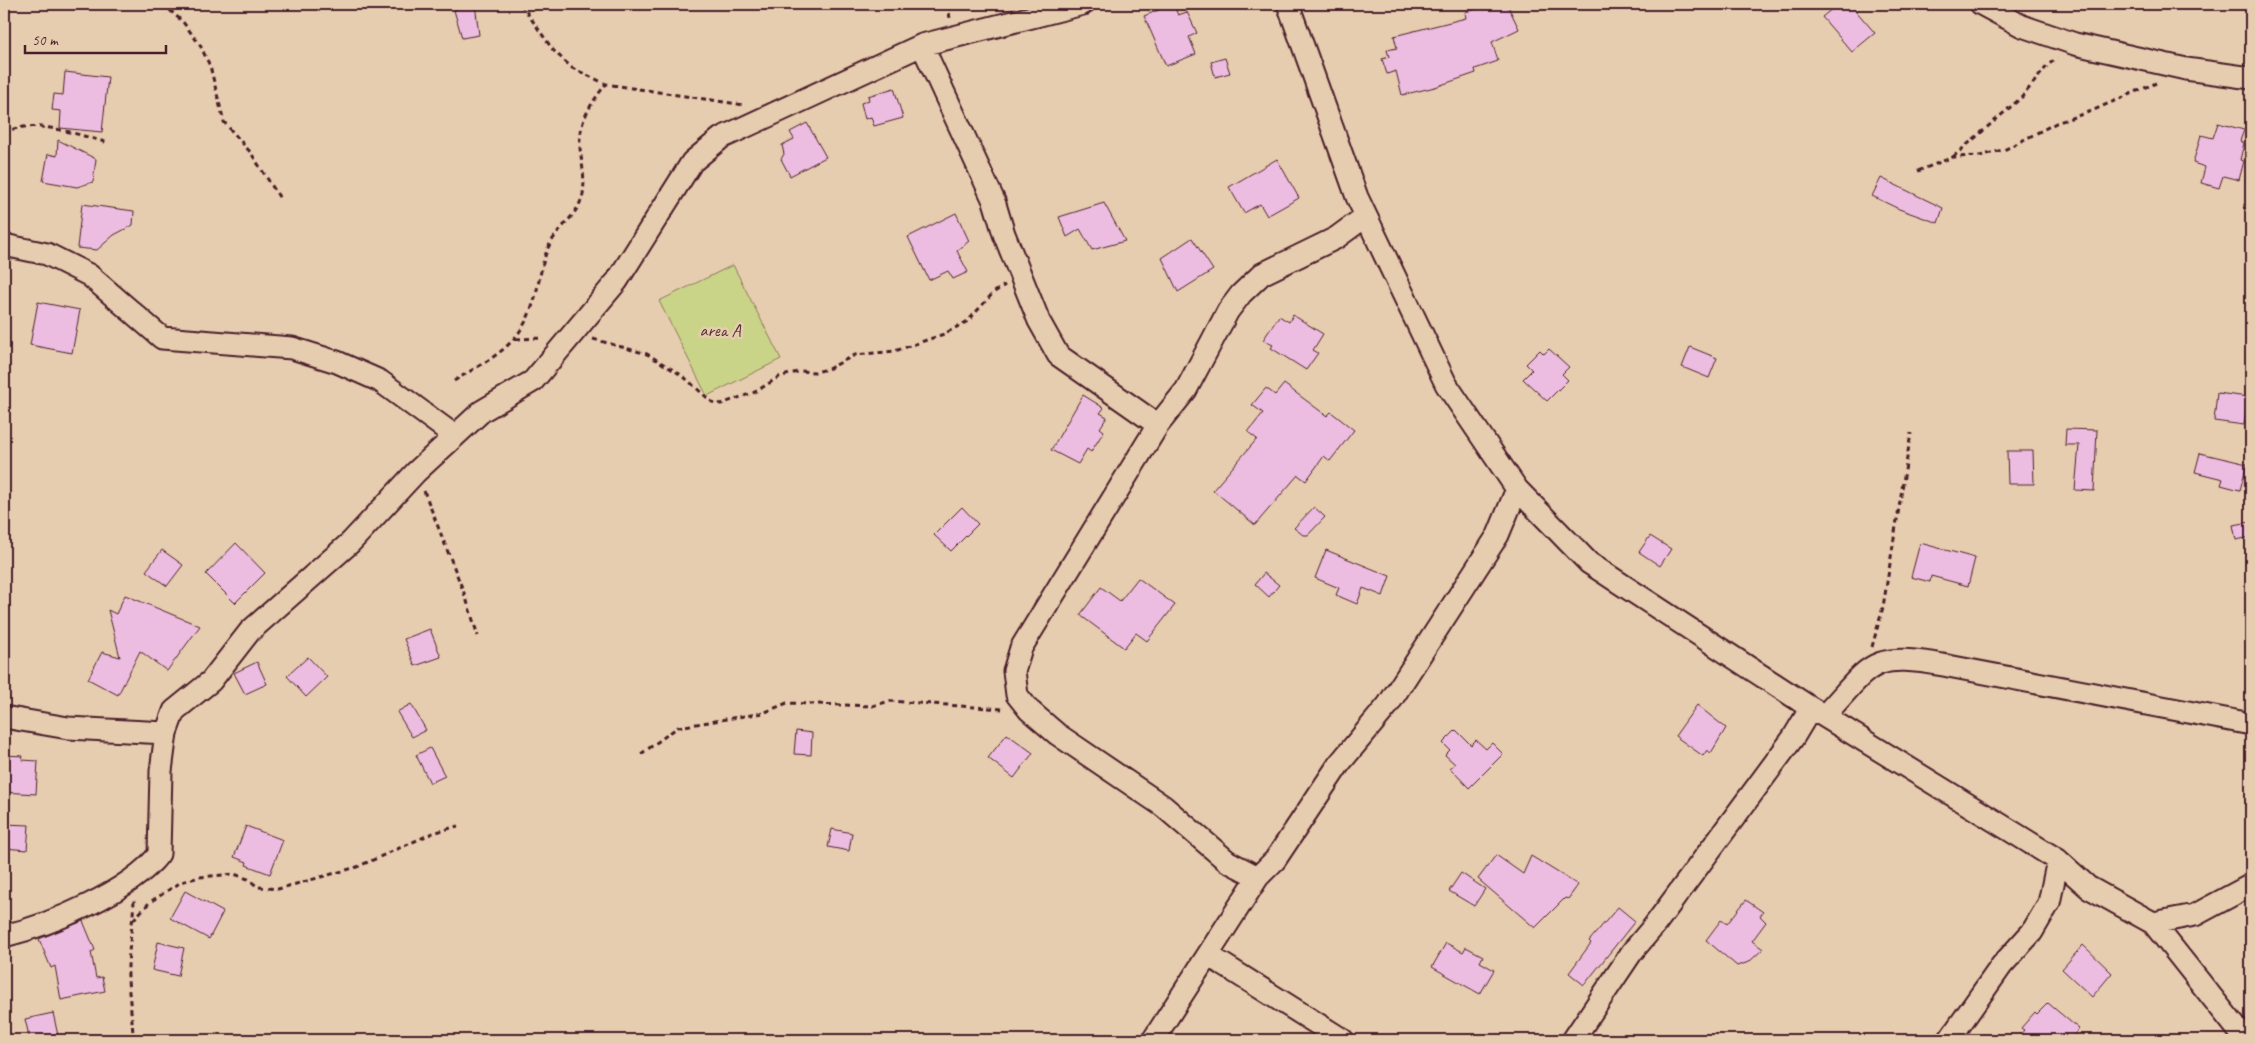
<svg xmlns="http://www.w3.org/2000/svg" width="2255" height="1044" font-family="Caveat,sans-serif">
<style>
.green{fill:#c9d488;stroke:#8a7a5a}
.building{fill:#ecbde0;stroke:#4a1f2b}
.lines{fill:none;stroke-linecap:round;stroke-linejoin:round}
.minor-casing{stroke:#4a1f2b;stroke-width:25}
.path{stroke:#4a1f2b;stroke-width:3;stroke-dasharray:5 4;stroke-linecap:butt}
.minor{stroke:#e7cdaf;stroke-width:21}
.labels{text-anchor:middle;stroke-width:5;stroke-linejoin:round;paint-order:stroke}
.park-label{font-size:18px;fill:#573134;stroke:#e7cdaf}
</style>
<rect width="100%" height="100%" fill="#e7cdaf"/>
<filter id="ink" filterUnits="userSpaceOnUse"><feTurbulence type="fractalNoise" baseFrequency=".02" numOctaves="2"/><feDisplacementMap in="SourceGraphic" scale="10" xChannelSelector="R" yChannelSelector="G"/><feConvolveMatrix kernelMatrix="1 2 1 2 8 2 1 2 1" color-interpolation-filters="sRGB"/></filter>
<g filter="url(#ink)">
<path class="green" d="M733 265 781 359 707 396 659 301Z"/>
<path class="building" d="M470 4H475L479 35 462 38 454 10Z
M1173 4 1178 15 1187 12 1197 33 1189 37 1196 54 1166 66 1144 16Z
M1496 4H1507L1519 29 1492 42 1498 61 1475 69 1476 73 1435 87 1402 95 1396 71 1387 74 1382 59 1389 57 1387 50 1397 48 1394 36 1466 18 1465 12Z
M1838 4H1850L1875 33 1852 52 1822 17Z
M1225 58 1230 73 1215 77 1211 62Z
M65 72 108 77 102 132 60 128 61 111 52 110 54 94 63 95Z
M894 88 903 118 874 126 871 117 865 119 861 103 869 100 868 96Z
M807 123 826 157 790 176 781 159 784 154 782 145 794 139 790 132Z
M2218 123 2244 130 2240 141 2244 143 2240 160 2244 161 2239 180 2223 176 2219 188 2201 183 2205 167 2193 163 2201 135 2213 138Z
M58 140 96 159 93 182 77 187 43 181 48 154 57 156Z
M1277 159 1299 198 1267 216 1260 204 1244 213 1229 187Z
M1881 178 1943 208 1938 223 1899 209 1872 196Z
M1104 203 1125 241 1092 250 1080 229 1067 237 1059 217Z
M82 204 134 211 133 225 114 235 97 250 77 248Z
M956 213 969 241 957 251 968 272 953 279 948 271 929 280 908 237Z
M1192 238 1213 270 1178 292 1162 258Z
M38 302 80 310 72 353 30 345Z
M1293 315 1323 334 1313 350 1318 353 1306 370 1271 348 1273 345 1263 340 1279 316 1289 322Z
M1690 347 1717 358 1709 378 1682 367Z
M1549 349 1569 367 1562 374 1568 380 1547 401 1523 379 1532 370 1526 364 1540 350 1544 354Z
M1284 384 1327 416 1331 412 1354 430 1330 461 1324 456 1306 481 1298 475 1255 525 1213 490 1257 439 1248 432 1263 413 1252 405 1266 388 1275 395Z
M2217 393 2248 397 2244 425 2214 421Z
M1083 395 1104 408 1100 413 1107 417 1100 428 1104 431 1091 452 1087 449 1078 464 1051 450Z
M2066 429 2097 430 2094 491 2075 490 2079 445H2065Z
M2007 451H2033L2034 484H2008Z
M2200 453 2247 464 2240 490 2221 485 2223 479 2195 472Z
M962 507 978 524 951 551 934 535Z
M1314 507 1325 517 1308 535H1303L1294 528Z
M2251 522V537L2236 540 2233 525Z
M1650 536 1671 549 1660 566 1639 552Z
M236 543 265 573 235 603 206 574Z
M1920 543 1975 558 1968 586 1931 576 1930 582 1911 577Z
M162 550 183 565 167 586 146 571Z
M1326 550 1390 576 1383 596 1363 588 1357 604 1336 595 1339 588 1315 578Z
M1264 573 1279 585 1269 597 1255 584Z
M1138 578 1175 605 1147 641 1136 633 1124 648 1080 615 1101 587 1120 601Z
M125 595 200 626 167 671 140 651 118 695 88 679 102 652 120 657 108 610 116 614Z
M430 629 441 657 415 666 404 639Z
M308 657 327 677 306 697 287 676Z
M257 662 267 684 245 694 234 673Z
M411 704 426 730 412 737 397 712Z
M1697 705 1726 728 1711 753 1707 750 1703 756 1675 736Z
M1456 730 1471 745 1476 740 1486 749 1492 743 1503 754 1469 788 1450 768 1455 764 1445 755 1450 750 1443 743Z
M796 731 812 733 811 755 794 754Z
M1007 734 1033 753 1014 778 988 758Z
M430 748 445 776 430 783 416 755Z
M4 755 23 756 22 760 38 761 36 794 4 792Z
M4 824 29 825 27 850 4 848Z
M246 826 283 840 270 874 246 865 247 862 234 857Z
M832 829 852 833 849 851 828 847Z
M1496 855 1523 874 1531 856 1578 885 1568 899 1565 898 1535 928 1478 879Z
M1461 873 1485 889 1474 906 1449 891Z
M185 891 223 912 209 939 170 918Z
M1746 900 1763 912 1760 916 1766 922 1752 941 1763 949 1749 962 1737 966 1706 940 1721 920 1727 924Z
M1618 907 1635 921 1584 985 1569 973 1591 943 1589 941Z
M83 921 95 950 91 952 96 978 102 977 105 991 61 1000 55 966 51 968 39 939Z
M158 942 184 948 178 976 152 970Z
M1446 943 1463 952 1466 947 1483 956 1480 962 1494 970 1480 994 1432 967Z
M2083 945 2112 973 2092 997 2062 969Z
M2048 1003 2079 1029 2069 1040H2016L2024 1030 2021 1028 2035 1012 2037 1014Z
M53 1013 59 1040H30L25 1019Z"/>
<g class="lines">
<g class="minor-casing">
<path id="minor" d="M1288 4 1357 197 1446 384 1517 489 1589 563 1811 708 2058 860 2088 887 2153 923 2246 1040
M1981 4 2022 26 2075 44 2186 69 2251 78
M922 45 994 201 1004 234 1039 321 1058 355 1158 425
M4 245 47 254 89 275 162 338 292 348 337 362 380 381 455 436
M1824 716C1872 665 1868 652 1943 665L2251 724
M4 717 68 728 166 733
M1258 877 1227 861 1163 806 1057 734 1029 710 1017 695 1014 671 1021 648 1158 425 1186 390 1228 311 1241 294 1262 274 1336 238 1366 216
M2153 923 2195 915 2251 885
M4 936C50 925 130 892 159 854L161 771 166 733 174 711 211 681 250 631 351 542 416 472 455 436 482 411 533 381 617 281 692 162 721 138 922 45 1083 4
M1208 955 1343 1040
M1153 1040 1258 877 1275 860 1339 764 1388 705 1498 535 1517 489
M1573 1040 1632 952 1654 926 1793 738 1811 708
M1949 1040 2002 965 2032 932 2049 903 2058 860"/>
</g>
<path class="path" d="M163 4 183 22 200 45 210 66 224 122 251 153 281 200
M521 4 553 50 572 68 606 84 744 105
M948 4 950 19
M4 133C34 117 77 135 109 143
M1953 157 2022 97 2048 65 2057 58
M1918 171 1953 157 1980 156 2006 149 2056 123 2089 112 2156 83
M516 339 543 338
M593 339 647 354 683 376 712 402 721 404 755 392 779 377 801 371 815 372 828 369 855 355 895 351 944 334 968 321 993 293 1005 285
M454 381C489 359 517 349 532 307 539 288 540 267 548 248 557 228 578 216 583 194 585 180 583 170 581 156 576 126 588 107 606 84
M424 491 466 598 478 636
M1872 647 1883 607 1911 433
M641 754 678 727 763 713 787 703 872 706 890 701 1003 709
M133 920 150 902 181 882 200 877 234 874 248 879 258 887 278 889 357 867 433 833 458 826
M133 1040C133 1015 127 991 128 966 129 944 133 922 134 900"/>
<use href="#minor" class="minor"/>
</g>
</g>
<g class="labels">
<g class="park-label">
<text x="720" y="336">area A</text>
</g>
</g>
<rect width="2255" height="1044" fill="none" stroke="#e7cdaf" stroke-width="20"/>
<rect x="10" y="10" width="2235" height="1024" fill="none" stroke="#4a1f2b" stroke-width="2" filter="url(#ink)"/>
<path d="M25 45v8h141v-8" fill="none" stroke="#4a1f2b" stroke-width="2.5"/>
<text x="32" y="45" font-size="15" fill="#4a1f2b" stroke="#e7cdaf" stroke-width="4" paint-order="stroke">50 m</text>
</svg>
